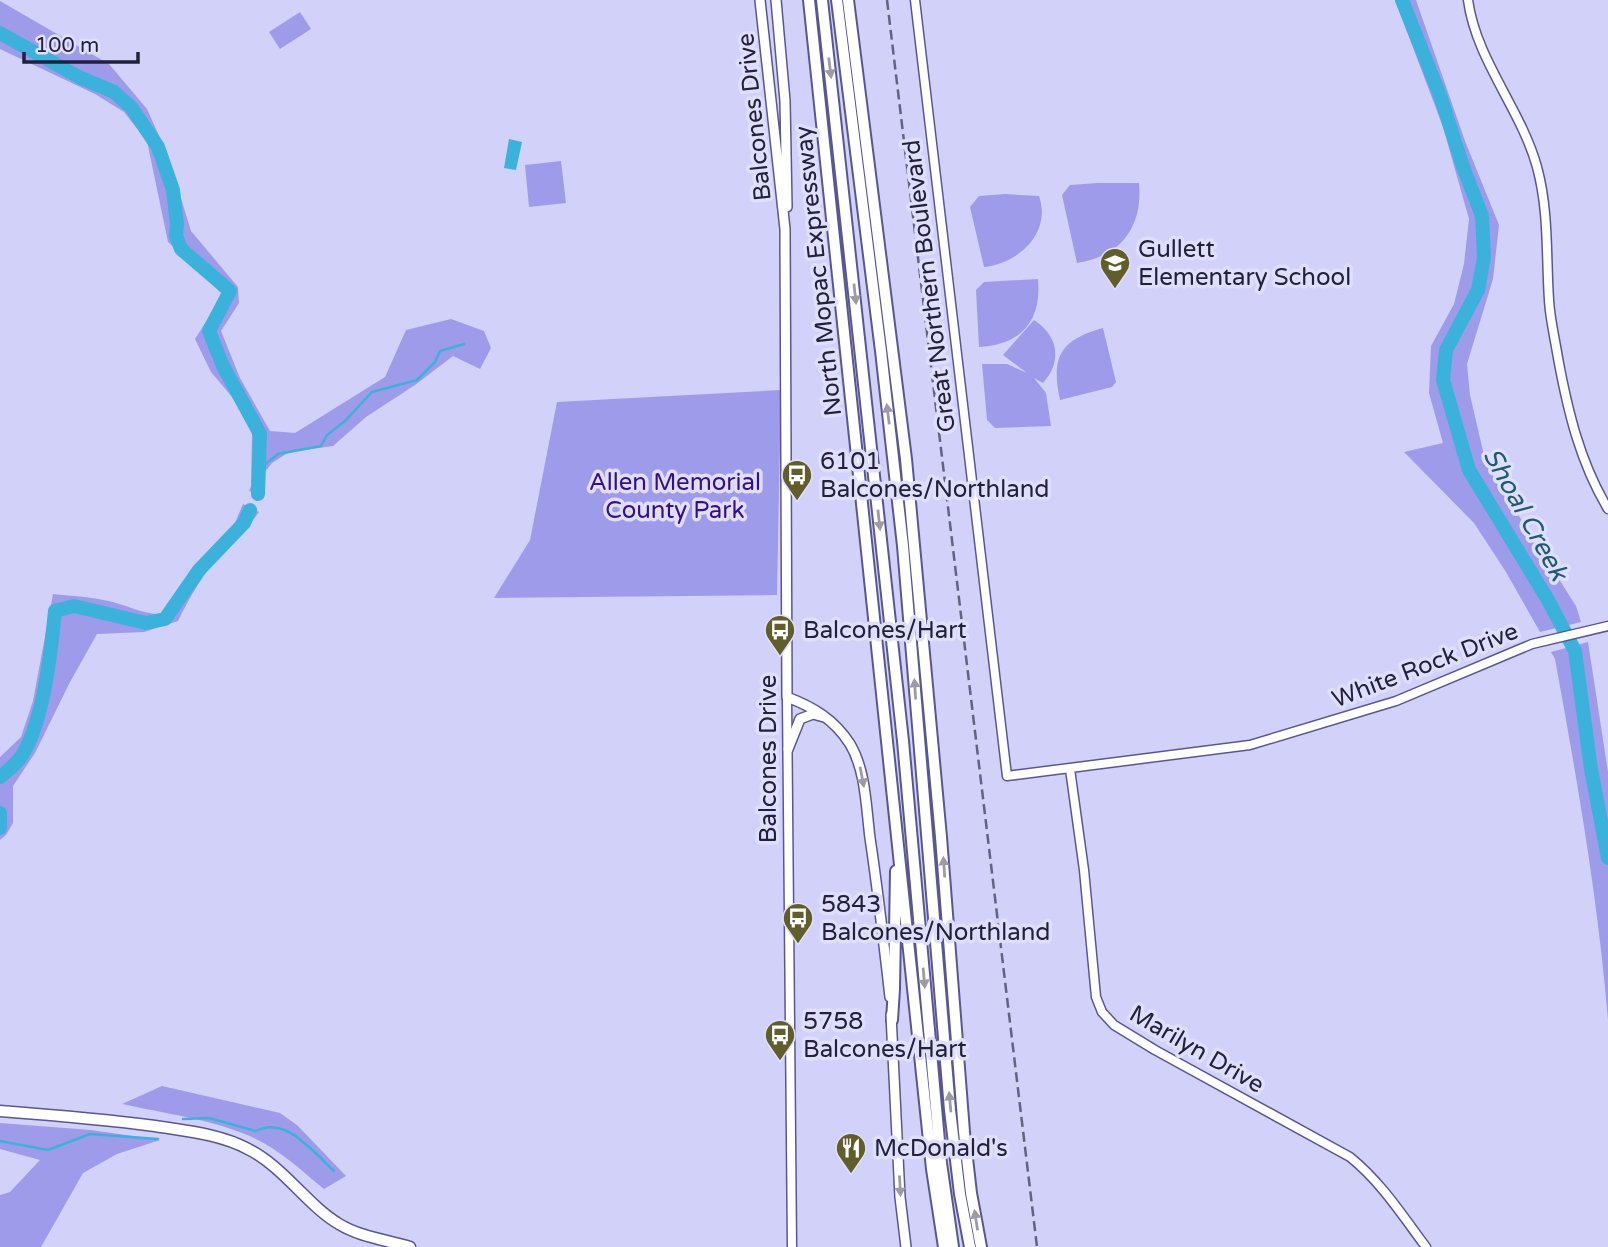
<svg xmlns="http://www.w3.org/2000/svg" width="1608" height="1247" font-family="'Varela Round',sans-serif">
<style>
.green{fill:#9f9beb}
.water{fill:#3bb2db}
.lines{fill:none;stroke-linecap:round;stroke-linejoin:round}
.stream{stroke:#3bb2db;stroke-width:2.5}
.river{stroke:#3bb2db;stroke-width:14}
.tertiary-casing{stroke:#5a5693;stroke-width:11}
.secondary-casing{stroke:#5a5693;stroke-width:12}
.primary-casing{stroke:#5a5693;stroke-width:13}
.motorway-casing{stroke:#5a5693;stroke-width:14}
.tertiary{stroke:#fff;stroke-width:8}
.secondary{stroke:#fff;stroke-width:9}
.primary{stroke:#fff;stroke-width:10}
.motorway{stroke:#fff;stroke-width:10}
.rail{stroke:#636281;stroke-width:2.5;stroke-dasharray:10 5;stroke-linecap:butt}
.oneway{fill:#9c9ba6}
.labels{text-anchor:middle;stroke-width:7;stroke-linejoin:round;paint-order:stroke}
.street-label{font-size:24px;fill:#22203a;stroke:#dfdffc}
.poi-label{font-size:24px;fill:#22203a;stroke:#dfdffc;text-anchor:start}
.park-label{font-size:24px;fill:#350e89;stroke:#dfdffc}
.water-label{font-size:26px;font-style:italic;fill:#1d5b71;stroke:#dfdffc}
</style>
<rect width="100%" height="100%" fill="#d1d1fa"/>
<path class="green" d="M1395 0H1416L1465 141 1499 225 1493 279 1467 364 1470 395 1486 464 1576 606 1581 622 1540 632 1506 572 1474 523 1404 452 1443 443 1429 393 1431 346 1454 304 1464 264 1469 219 1443 127Z
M0 1 109 64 147 109 168 156 191 231 238 287 239 303 221 331 240 378 270 431 295 433 385 377 406 330 451 319 484 331 491 348 480 369 453 356 415 385 366 417 333 446 289 452 272 463 264 473V497L249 491 251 486 252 433 238 404 211 372 195 339 223 295 199 269 168 242 147 141 124 112 95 94 0 49Z
M300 12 311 29 280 49 269 32Z
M561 161 566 203 529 207 525 165Z
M1098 183H1139C1143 227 1121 256 1077 263L1062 195 1070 185Z
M1005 194 1039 196C1052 233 1018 264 984 267L970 207 979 196Z
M1038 279C1042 321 1021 345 979 347L976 290 984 282Z
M1034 320C1059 336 1062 362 1043 383L1034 378 1046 393 1051 426 995 428 987 420 982 364H1007L1027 373 1003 355Z
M1103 328 1116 382 1112 387 1060 400C1051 358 1059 340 1103 328Z
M781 390 777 595 494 598 530 540 557 402Z
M243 504 259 512C248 528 234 538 222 552 204 573 190 596 178 621L144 632 97 634 70 682 35 753 13 786V823L6 835 0 840V757L21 737 33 701 53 594C72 596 91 597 109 601 127 605 144 615 163 614L207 553 232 530Z
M1588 642 1608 772V1020C1598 899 1577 779 1555 659L1551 652Z
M162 1086 280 1113 297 1125 346 1176 324 1189C302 1171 280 1150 254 1138 213 1119 166 1114 122 1104Z
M0 1123 91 1130 160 1140 117 1154 83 1173 41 1247H0V1195L10 1192 40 1160 0 1149Z"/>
<path class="water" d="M509 139 522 142 516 170 504 168Z"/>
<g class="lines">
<path class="stream" d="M259 469 278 454 321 446 327 435 345 421 372 392 417 380 435 362 440 351 464 344
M183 1119 209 1118 256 1131C286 1115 314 1153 334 1171
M0 1141 48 1150 90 1134 158 1139"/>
<path class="river" d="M1402 0 1441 98 1462 164 1482 216 1484 257 1478 290 1446 350 1443 380 1469 470 1548 600 1575 651 1591 769 1608 858
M0 33 79 77 114 92 131 107 158 147 173 190 177 224 176 236 181 249 230 291 209 331 223 366 260 434 258 494
M0 777C8 770 18 763 23 754 44 718 51 652 55 611L74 606 146 623 165 619 199 570 244 523 250 510
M0 813V828"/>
<g class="tertiary-casing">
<path id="tertiary" d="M915 0 1007 776 1250 745 1396 701 1532 644 1608 626
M1468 0C1476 60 1521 109 1537 167 1549 211 1546 255 1549 300 1550 319 1555 339 1558 358 1568 412 1580 462 1608 509
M787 697 792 1247
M1070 769 1084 870 1096 997 1102 1012 1114 1025 1155 1050 1350 1157C1381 1182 1402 1215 1426 1247"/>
</g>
<g class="secondary-casing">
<path id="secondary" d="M760 0 785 229 787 697C813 707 834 719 850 744 866 771 866 807 870 838 878 891 884 944 890 997
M776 0 785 101 787 207
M788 749 800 719 813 714 824 717
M891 1015 900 1197 906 1247"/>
</g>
<g class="primary-casing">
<path id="primary" d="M0 1111C52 1115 103 1119 155 1126 186 1131 220 1134 248 1149 284 1167 307 1205 339 1224 360 1237 387 1240 410 1247"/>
</g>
<g class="motorway-casing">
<path id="motorway" d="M809 0 932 1169 944 1247
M822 0 903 741 941 1163 953 1247
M837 0 881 351 903 546 950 1110 960 1194 970 1247
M848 0 906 459 941 837 964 1132 971 1193 981 1247
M892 1020 894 989 896 871"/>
</g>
<use href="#tertiary" class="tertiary"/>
<use href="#secondary" class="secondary"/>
<use href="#primary" class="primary"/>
<use href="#motorway" class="motorway"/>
<path class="rail" d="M887 0 1037 1247"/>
</g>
<defs><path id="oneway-solid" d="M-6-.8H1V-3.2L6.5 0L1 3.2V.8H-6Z" transform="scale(1.75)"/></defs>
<g class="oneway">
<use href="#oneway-solid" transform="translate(830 68) rotate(83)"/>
<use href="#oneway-solid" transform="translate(855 294) rotate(84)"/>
<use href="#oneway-solid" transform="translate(888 414) rotate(-97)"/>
<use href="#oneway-solid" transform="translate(879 520) rotate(84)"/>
<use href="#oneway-solid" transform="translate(915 689) rotate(-94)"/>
<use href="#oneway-solid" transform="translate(862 777) rotate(79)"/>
<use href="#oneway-solid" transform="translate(944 867) rotate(-94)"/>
<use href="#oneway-solid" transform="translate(924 978) rotate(85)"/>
<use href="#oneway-solid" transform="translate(950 1102) rotate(-95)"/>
<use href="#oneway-solid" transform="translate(900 1186) rotate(87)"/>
<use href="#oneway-solid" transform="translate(976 1220) rotate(-99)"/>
</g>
<defs>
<g id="school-pin" transform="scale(1.575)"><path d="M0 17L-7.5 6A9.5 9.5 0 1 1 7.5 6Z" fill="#625e2b" stroke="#dfdffc"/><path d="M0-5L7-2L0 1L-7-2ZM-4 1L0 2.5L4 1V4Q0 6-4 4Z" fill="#fff"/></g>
<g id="bus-pin" transform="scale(1.575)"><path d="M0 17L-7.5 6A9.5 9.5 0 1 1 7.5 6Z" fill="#625e2b" stroke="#dfdffc"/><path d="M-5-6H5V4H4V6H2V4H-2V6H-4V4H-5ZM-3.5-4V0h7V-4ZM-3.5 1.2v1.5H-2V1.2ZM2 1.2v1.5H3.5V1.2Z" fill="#fff"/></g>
<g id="restaurant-pin" transform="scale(1.575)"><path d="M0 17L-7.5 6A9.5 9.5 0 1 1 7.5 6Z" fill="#625e2b" stroke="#dfdffc"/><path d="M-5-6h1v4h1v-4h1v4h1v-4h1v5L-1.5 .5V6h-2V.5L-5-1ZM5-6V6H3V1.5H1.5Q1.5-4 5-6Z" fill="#fff"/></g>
</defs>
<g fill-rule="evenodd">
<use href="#school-pin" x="1115" y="263"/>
<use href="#bus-pin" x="797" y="475"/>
<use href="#bus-pin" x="780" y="630"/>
<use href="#bus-pin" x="798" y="918"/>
<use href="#bus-pin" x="780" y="1035"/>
<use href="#restaurant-pin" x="851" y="1148"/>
</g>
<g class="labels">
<g class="street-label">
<text transform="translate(754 117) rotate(-96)" y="8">Balcones Drive</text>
<text transform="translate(818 271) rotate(-96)" y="8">North Mopac Expressway</text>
<text transform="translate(929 286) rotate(-97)" y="8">Great Northern Boulevard</text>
<text transform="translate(1425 665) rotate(-21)" y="8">White Rock Drive</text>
<text transform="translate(768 759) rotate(-90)" y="8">Balcones Drive</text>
<text transform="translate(1197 1049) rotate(30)" y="8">Marilyn Drive</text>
</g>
<g class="poi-label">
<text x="1138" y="257">Gullett<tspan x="1138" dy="28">Elementary School</tspan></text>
<text x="820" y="469">6101<tspan x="820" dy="28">Balcones/Northland</tspan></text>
<text x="803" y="638">Balcones/Hart</text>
<text x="821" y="912">5843<tspan x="821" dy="28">Balcones/Northland</tspan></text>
<text x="803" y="1029">5758<tspan x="803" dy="28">Balcones/Hart</tspan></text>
<text x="874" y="1156">McDonald's</text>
</g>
<g class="park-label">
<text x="675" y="490">Allen Memorial<tspan x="675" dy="28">County Park</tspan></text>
</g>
<g class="water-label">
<text transform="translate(1526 514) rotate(61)" y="9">Shoal Creek</text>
</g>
</g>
<path d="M24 52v10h114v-10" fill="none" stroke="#22203a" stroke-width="3.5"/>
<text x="35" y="52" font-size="21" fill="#22203a" stroke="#dfdffc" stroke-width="5" paint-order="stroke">100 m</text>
</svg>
